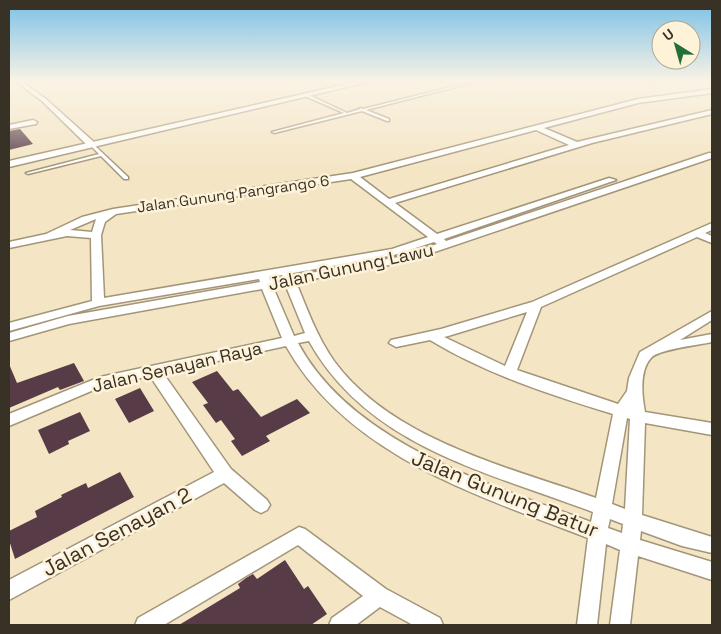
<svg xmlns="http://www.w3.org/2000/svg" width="721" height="634" font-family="'Space Grotesk',sans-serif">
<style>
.building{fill:#573b47}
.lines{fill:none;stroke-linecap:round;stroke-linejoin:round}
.service-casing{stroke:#a39578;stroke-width:3}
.minor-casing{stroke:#a39578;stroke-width:3}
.tertiary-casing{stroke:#a39578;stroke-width:3}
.service{fill:#fff;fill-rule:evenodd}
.minor{fill:#fff;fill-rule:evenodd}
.tertiary{fill:#fff;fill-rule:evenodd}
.labels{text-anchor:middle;stroke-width:5;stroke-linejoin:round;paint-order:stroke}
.far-street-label{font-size:15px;fill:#383226;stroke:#fef2d9}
.street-label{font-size:18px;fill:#383226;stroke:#fef2d9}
.near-street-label{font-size:21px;fill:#383226;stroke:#fef2d9}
</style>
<rect width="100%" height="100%" fill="#f4e5c5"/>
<path class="building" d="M20 129 33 144 9 150V131Z
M74 363 84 381 60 390 58 387 9 408V364L17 383Z
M217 371 233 391 238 389 261 417 297 399 310 413 266 436 270 441 242 456 231 441 235 439 221 420 216 423 203 405 208 403 192 382Z
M140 388 154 411 129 423 115 399Z
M80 412 90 431 68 441 69 444 49 454 38 430Z
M120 472 134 497 15 559 9 540V531L37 517 35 511 62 497 61 495 86 483 88 488Z
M285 560 304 589 308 586 327 614 311 625H179L240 588 238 584 246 578 253 574 257 579Z"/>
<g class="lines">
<g class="service-casing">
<path id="service" d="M475 81H479L366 110 389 119V121H387L362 111 274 133 272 132 344 113 305 96V94H307L347 113 360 109V108L363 109Z
M649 81 659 82 657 83 650 82Z
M91 144H93L128 177V179H124L101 156 28 174 26 173 99 154 91 146Z"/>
</g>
<g class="minor-casing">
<path id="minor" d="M15 81H21L46 99 95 143V147H89L42 101Z
M712 89V93L638 103 544 128 577 142 712 110V114L592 143 395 203 437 234 609 178 616 180 444 239 446 241 709 153H712V158L405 262 296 282C307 309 317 337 334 361 392 440 508 467 596 498L613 414C551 395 486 374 430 340L396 347 389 343 391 340 441 329 532 302 712 223V230L705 233 712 236V243L697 237 541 307 517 370 618 404 627 391 629 378 640 352 712 311V320L680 340 712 334V342C700 345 658 349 651 358 639 371 642 396 645 412L712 423V435L645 423 642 515 712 537V553L682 546 641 531 640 540 712 562V580L638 556 630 625H610L620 550 606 544 597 625H577L588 538C477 495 348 456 286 346L163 373 231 469 267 500 270 505 267 510 261 513 255 510 224 483 9 600V580L214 472 150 376 103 386 9 426V414L100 377 282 338 262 289 69 324 9 341V333L68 316 260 282 259 279 99 306 9 331V323L92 301 91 238 67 236 9 248V242L46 234 82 217 113 209 353 173 638 99ZM536 130 569 145 389 199 360 177ZM351 179 428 237 392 249 104 298 101 235 105 222 116 214ZM96 219 92 232 70 230ZM434 242 437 244 399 257 294 276 293 273 394 255ZM282 275 283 278 270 280 269 277ZM285 284 305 333 294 336 273 287ZM527 312 505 366 444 337 448 336ZM309 341C368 447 488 472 593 512L591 522C491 485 352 444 298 343ZM627 418 630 419 625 509 612 504ZM610 519 623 524 622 533 608 528Z
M33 120 37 122 36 124 9 129V125Z
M299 527 305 529 386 589 440 618 443 625H413L380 607 356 625H329L332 618 363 596 298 545 164 625H135L138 618Z"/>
</g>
<g class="tertiary-casing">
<path id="tertiary" d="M360 81H372L9 167V161Z"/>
</g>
<use href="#service" class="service"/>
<use href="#minor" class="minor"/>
<use href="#tertiary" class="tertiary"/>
</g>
<linearGradient id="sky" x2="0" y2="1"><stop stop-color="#79c0e7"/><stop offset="0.48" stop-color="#faf3e5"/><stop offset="1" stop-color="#faf3e5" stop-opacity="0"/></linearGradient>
<rect width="721" height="169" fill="url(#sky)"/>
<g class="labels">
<g class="far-street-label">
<text transform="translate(233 194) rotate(-8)" y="5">Jalan Gunung Pangrango 6</text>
</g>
<g class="street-label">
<text transform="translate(351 267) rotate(-12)" y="6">Jalan Gunung Lawu</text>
<text transform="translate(177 367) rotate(-13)" y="6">Jalan Senayan Raya</text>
</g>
<g class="near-street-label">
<text transform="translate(505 494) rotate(22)" y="7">Jalan Gunung Batur</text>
<text transform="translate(117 532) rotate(-28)" y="7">Jalan Senayan 2</text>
</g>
</g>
<rect width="721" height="634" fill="none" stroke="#383226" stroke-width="20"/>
<g transform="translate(676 45) rotate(323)"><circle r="24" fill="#fef2d9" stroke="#afa591"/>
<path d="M0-4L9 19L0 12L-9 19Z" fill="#256f3d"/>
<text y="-8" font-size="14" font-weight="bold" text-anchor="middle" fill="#383226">U</text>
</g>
</svg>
